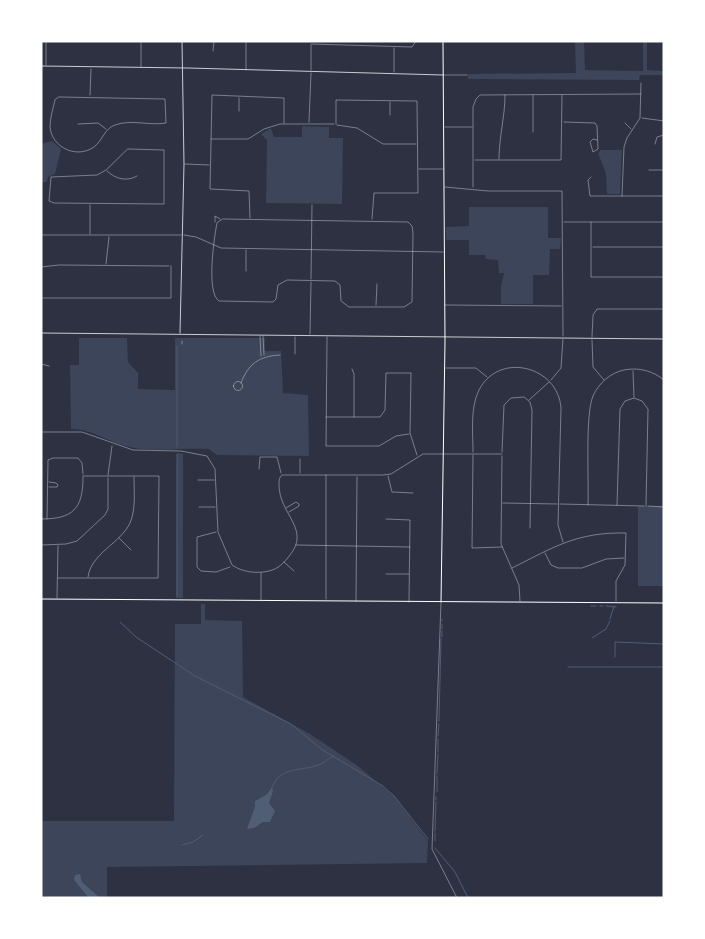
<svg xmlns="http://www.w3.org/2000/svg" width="705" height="939" font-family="Mulish,sans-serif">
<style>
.green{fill:#3c4559}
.water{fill:#4f5d75}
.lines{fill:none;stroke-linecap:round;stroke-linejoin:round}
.stream{stroke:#4f5d75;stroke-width:1}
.service{stroke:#caccd0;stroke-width:0.5}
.minor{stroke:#caccd0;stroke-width:0.5}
.tertiary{stroke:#caccd0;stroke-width:1}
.secondary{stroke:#fff;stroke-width:1}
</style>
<rect width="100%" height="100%" fill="#2d3142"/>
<path class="green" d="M575 41H584L585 70 643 71V41H647V70L664 71V80L662 75H640L639 80 468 79V74L576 73Z
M302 126 329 127V138H343L342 204 266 203 267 140 261 134 271 128 274 137H302Z
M52 141 61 149 55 174 48 177 47 182H41V144Z
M601 150H622L620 194H607L606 174 598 153Z
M469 207H548V238H561L560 249H550L549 275H533V304H501V286L504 273H499L498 260 486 259 485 255H469V240H446V227L469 226Z
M79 338H127L128 362 138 373V389L175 390V338H265V351H281L283 393 308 395 309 456 217 455 209 449C187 448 149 452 130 447 109 443 93 429 71 429L70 365H79Z
M177 453 183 454V598H176Z
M638 506H664V586H638Z
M201 604H205V620L242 621 243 697 310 734 358 766 394 796 428 841 427 863 107 867V898H41V821H174L175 624H201Z"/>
<path class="water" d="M272 788 273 791 269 803 275 811 270 822H263L254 828 247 829 255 807V801L266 795Z
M80 874 82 882 100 898H89L74 880 75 875Z"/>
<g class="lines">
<path class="stream" d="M177 447V346
M177 596V454
M591 606H596
M600 606H603
M606 606 616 607
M610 619 614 606
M442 621V619
M120 622 136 637 195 676 291 724 321 749 383 786 395 797 428 839
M442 629V624
M442 637V631
M592 638 606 629 610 621
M615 657V642L664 644
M568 667H664
M439 721 441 639
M438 736 439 724
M438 752V739
M437 774 438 754
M271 790C280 764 300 773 321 764 326 762 328 758 334 756
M437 792V776
M436 800V797
M435 831 436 802
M435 841V833
M182 845 193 842 203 835
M435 848 455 872 468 898"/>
<path class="service" d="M260 336 261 356
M263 336 264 355
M182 344V341
M233.5 386a4.5 4.5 0 1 1 9 0a4.5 4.5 0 1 1-9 0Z
M241 383C248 364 259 356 280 355
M284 562 294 571"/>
<path class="minor" d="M311 44 412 47 416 41
M213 51 214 41
M46 65V41
M141 67V41
M246 70V41
M311 70V45
M394 72V48
M444 75H467
M90 95 91 69
M59 97 165 99 166 123C150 126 131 119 115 125 104 129 103 140 94 147 77 159 52 148 50 127 50 118 53 109 55 100Z
M239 111V98
M390 115V102
M642 118 664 121
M309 122 311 73
M564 122 595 123 597 126 598 149 593 152 590 142 593 139 597 140
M625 123 631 129
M78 124 98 123 106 129
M336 124V100L417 101 418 193H374L372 219
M337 125 357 128 383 144H416
M445 127H472
M533 132V95
M211 139H248L264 129 280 124H334
M655 144 657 137 664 135
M128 149 164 150V204L54 203 49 201 51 177 97 175 106 170Z
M499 159C499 137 505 117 505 95
M475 160H561L562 95
M185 164 209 165
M419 169H443
M649 170H664
M107 171C115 179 127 182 137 176
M591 177 588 180 590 196H664
M445 187 488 191H562L563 336
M473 187V107L476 99 480 95 641 94
M622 196 624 147 627 138 640 118 641 83
M90 205V234
M250 218 249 191 210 189 212 95 284 98V123
M223 219 408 222 412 226 413 233 412 302 404 307H349L341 301 340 285 335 281 287 280 278 285 276 299 273 302 219 301C206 293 214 238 217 223Z
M215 222V216L220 219
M564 222H664
M591 222V277H664
M41 235H181
M184 235 196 237 221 248 443 252
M593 247H664
M246 250V271
M106 264 109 237
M41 267 59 265 169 266
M311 279 312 205
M41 298H171V266
M376 305 377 284
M445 305 561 306
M310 334 311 282
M295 337V354
M327 337 326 446H379L396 436 409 434
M592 337 593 315 597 309H664
M592 340 593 367 604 380
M41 364 49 366
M446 368H476L487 377
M352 369 354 374V417
M633 371 634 397
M551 380 561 368 563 339
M529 400 549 382
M326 417H380L385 410 386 373H411L410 433 417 455
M41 432H82L133 450 181 451 207 456 215 469 218 532 232 565C242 572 256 574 269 571 278 569 284 563 290 555 311 529 279 514 279 485 279 480 279 478 282 475H383L391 474 423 454H502
M473 452C473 432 470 408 479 390 499 351 558 366 561 408L558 525 563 542
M502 452 504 405 511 398 524 397 530 402 532 410 530 528
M473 455 472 548 502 547
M502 456 501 544 519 585 520 601
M259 469 260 457H277L281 473
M300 473V459
M108 475 112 446
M388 476 392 492 413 493
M198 480H214
M49 482 56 483 58 485 57 487H49
M503 503 557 504
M560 504 644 506
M588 505C589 481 585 415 593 396 599 383 610 373 624 370 639 367 653 371 664 380
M617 505 620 409 625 401 634 398 642 401 648 409 646 506
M648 506 664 507
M199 507H215
M286 508 296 502 299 504V506L289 512
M41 519C73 519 83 509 83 477
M47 519 48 460 53 458H78L82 463 83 474
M386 519 410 520 409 602
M216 532 197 537V567L201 571 216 572 230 567
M119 538 131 550
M41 545 66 544 77 541 105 515 108 509V478
M296 545 410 547
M545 553 551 565 558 568H582L606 559 624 558
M512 568C554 547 577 532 626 533L625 565 616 581V601
M261 573V600
M386 574H409
M88 577C91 553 120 544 130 523 136 509 134 492 134 477
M58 578H158L159 476H83
M57 598 58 546
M326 599V475
M356 601 357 477
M441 603 432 849 457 898"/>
<path class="tertiary" d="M41 66 188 68 443 75
M41 333 664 339
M180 333 184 164 182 41"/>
<path class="secondary" d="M41 599 664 603
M441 602 445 341 443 41"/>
</g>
<rect width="705" height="939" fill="none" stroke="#ffffff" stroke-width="85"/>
</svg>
